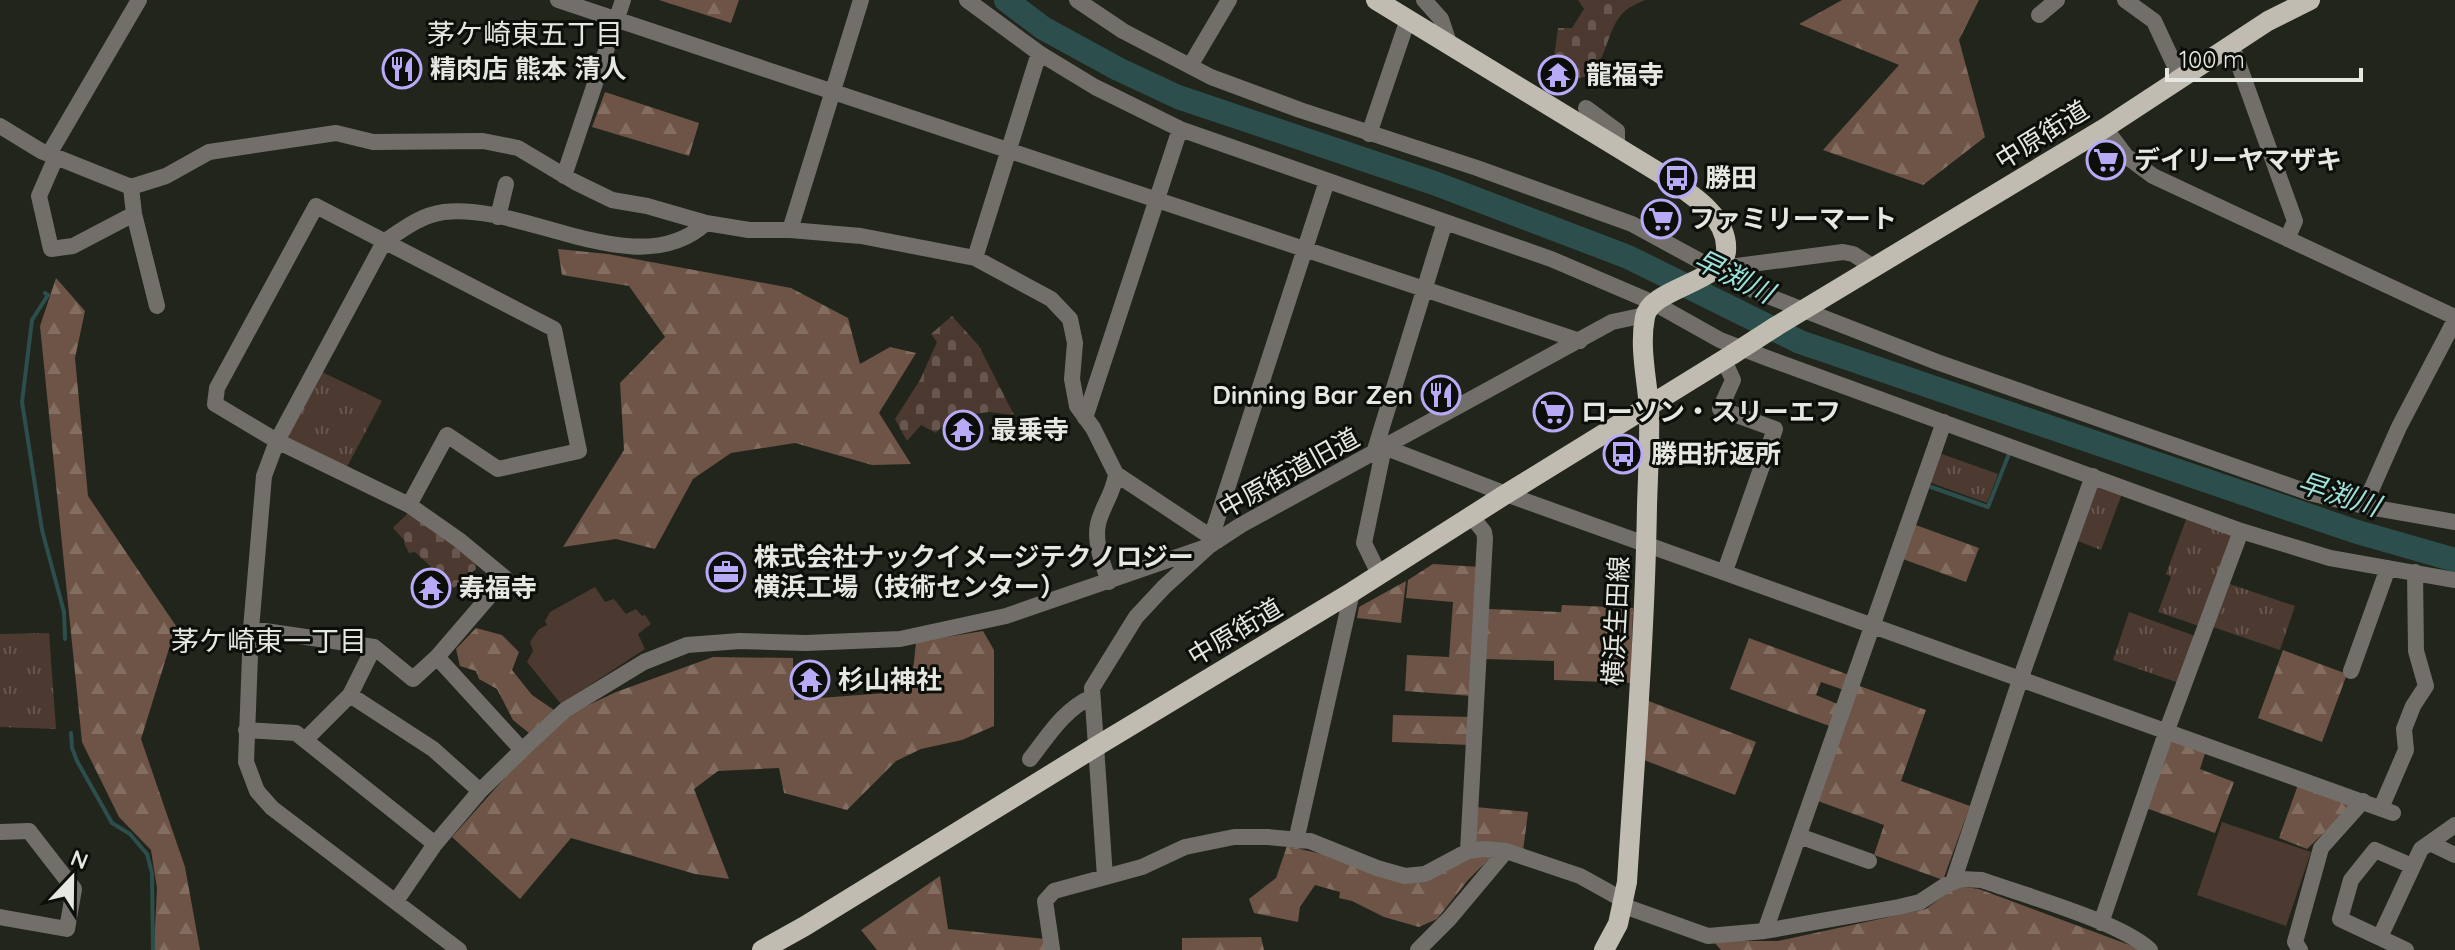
<svg xmlns="http://www.w3.org/2000/svg" width="2455" height="950" font-family="Quicksand,'Noto Sans JP',sans-serif">
<style>
.grass{fill:url(#grass-tufts)}
.forest{fill:url(#forest-firs)}
.cemetery{fill:url(#cemetery-stones)}
.garden{fill:#4c3a31}
.lines{fill:none;stroke-linecap:round;stroke-linejoin:round}
.stream{stroke:#2c4e4c;stroke-width:4}
.river{stroke:#2c4e4c;stroke-width:24}
.minor{stroke:#726f6a;stroke-width:16}
.major{stroke:#c1bcb1;stroke-width:20}
.major-bridge{stroke:#c1bcb1;stroke-width:20}
.labels{text-anchor:middle;stroke-width:6;stroke-linejoin:round;paint-order:stroke}
.poi-label{font-size:26px;font-weight:bold;fill:#e5e7e0;stroke:#0c0e09;text-anchor:start}
.street-label{font-size:26px;fill:#e5e7e0;stroke:#0c0e09}
.neighbourhood-label{font-size:28px;fill:#e5e7e0;stroke:#0c0e09}
.water-label{font-size:28px;font-style:italic;fill:#9ce1db;stroke:#0c0e09}
</style>
<defs>
<pattern id="grass-tufts" width="24" height="20" patternUnits="userSpaceOnUse" patternTransform="scale(2)"><rect width="24" height="20" fill="#4c3a31"/><path d="M3 7l-1-3M5 7V3M7 7l1-3M15 17l-1-3M17 17v-4M19 17l1-3" fill="none" stroke="#66564f"/></pattern>
<pattern id="forest-firs" width="22" height="20" patternUnits="userSpaceOnUse" patternTransform="scale(2)"><rect width="22" height="20" fill="#6d5446"/><path d="M5 1l3.5 6h-7zM16 11l3.5 6h-7z" fill="#826d60"/></pattern>
<pattern id="cemetery-stones" width="16" height="16" patternUnits="userSpaceOnUse" patternTransform="scale(2)"><rect width="16" height="16" fill="#4c3a31"/><path d="M2 7V4a2 2 0 0 1 4 0v3zM10 15v-3a2 2 0 0 1 4 0v3z" fill="#66564f"/></pattern>
</defs>
<rect width="100%" height="100%" fill="#22251b"/>
<path class="grass" d="M320 371 382 401 348 465 343 468 287 438Z
M1939 453 1998 474 1987 503 1929 482Z
M2095 481 2123 491 2101 550 2073 539Z
M2188 514 2236 532 2202 627 2158 612 2171 577 2166 574Z
M2227 583 2295 606 2280 650 2213 627Z
M2129 612 2195 636 2179 683 2113 660Z
M49 633 56 729 0 727V634Z"/>
<path class="forest" d="M659 0H739L731 23Z
M1842 0H1979L1959 40 1985 137 1923 185 1823 150 1899 65 1799 24Z
M605 92 699 123 689 156 592 127Z
M558 249 608 254 791 288 848 318 860 364 890 347 916 353 879 413 911 464 872 465 795 443 731 453 693 479 655 549 616 539 563 547 624 450 620 383 665 337 629 286 562 275Z
M56 278 85 311 75 358 88 496 176 626 141 739 185 867 200 950H154L157 888 151 850 119 817 82 742 40 326Z
M1913 524 1979 548 1966 582 1900 558Z
M1433 564 1480 567 1472 696 1405 691 1407 655 1449 657 1453 602 1406 598 1408 580Z
M1406 581 1401 623 1357 618 1359 607Z
M1562 605 1633 608 1631 683 1554 680V661L1486 659 1488 609 1561 612Z
M476 628 502 635 519 652 512 670 532 695 554 710 529 733 513 720 497 689 479 679 476 671 460 666 456 649Z
M983 631 994 650V726L962 740 921 749 896 761 847 810 784 793 779 768 718 771 694 789 729 879 695 874 571 838 520 899 452 837 526 754 574 712 616 692 713 657 793 658 794 700 911 691 916 642Z
M1749 638 1849 675 1844 690 1821 682 1816 695 1840 705 1832 727 1730 689Z
M2283 650 2347 674 2322 742 2258 718Z
M1857 685 1926 710 1901 781 1970 806 1943 880 1874 855 1884 825 1815 800Z
M1646 700 1756 742 1735 795 1644 760Z
M1393 715 1471 717 1470 745 1392 742Z
M2172 738 2206 750 2200 769 2234 782 2215 833 2146 808Z
M2299 782 2355 803 2307 849 2279 838Z
M1475 807 1528 812 1523 851 1474 845Z
M1287 846 1344 859 1411 881 1475 856 1493 855 1468 880 1437 919 1419 927 1384 917 1352 901 1339 898 1340 892 1315 885 1300 907 1298 922 1254 913 1249 899 1276 878Z
M940 876 948 929 1045 939 1061 950H877L861 930Z
M1957 886 1979 889 2143 950H1721L1713 941H1778L1926 909Z
M1261 937 1264 950H1182V938Z"/>
<path class="cemetery" d="M1578 0H1645C1638 3 1629 7 1623 13 1604 31 1606 81 1574 78L1571 61 1554 57 1558 28H1572L1584 9Z
M952 316 979 346 1014 415 989 412 951 417 936 433 921 425 907 441 895 419 920 380 937 342 931 334Z
M408 513 475 561 476 569 454 588 415 552 409 553 404 543 405 541 393 528Z"/>
<path class="garden" d="M595 587 605 602 614 599 626 614 636 609 642 616 645 615 651 624 638 634 645 649 561 704 527 662 533 651 530 642 539 629 547 625 545 621 550 612Z
M2222 822 2311 852 2286 926 2197 895Z"/>
<g class="lines">
<path class="stream" d="M45 293 48 295 32 320 22 402 42 530 64 612 65 639
M1931 487 1988 507 2009 454
M71 733 72 748 77 761 112 823 130 834 147 854 152 873 153 950"/>
<path class="river" d="M1006 0 1043 28 1118 69 1178 97 1434 183 1628 257 1800 342 2354 531 2455 560"/>
<path class="minor" d="M558 0 1580 341
M967 0 1039 53 1095 87 1180 129 1551 259 1654 303 1720 340 1767 358 2241 531
M1077 0 1123 31 1211 77 1300 110 1477 168 1632 224 1755 291 1937 362 2310 493 2364 506 2455 522
M1424 0 1441 19 1449 43
M2125 0 2154 21 2181 79
M2039 15 2057 0
M2232 46 2295 221 2287 239
M1190 66 1229 0
M1586 108 1617 131V146
M0 126 41 151 131 187 166 176 209 152 336 133 373 142 483 141 518 148 575 182 612 200 647 206 706 223 749 230H790L861 236 975 258 1051 299 1070 319 1075 343 1072 379 1077 406 1093 428 1116 474 1217 541
M2105 128 2126 156 2153 176 2455 317
M1369 134 1408 19
M49 154 139 0
M56 157 39 196 51 249 73 246 134 214
M564 176 623 0
M131 187 134 214 157 306
M316 206 554 329 579 451 498 469 447 435 409 505 277 441 215 404 217 388Z
M498 217 506 184
M790 230 861 0
M975 258 1039 53
M1714 269 1843 252 1853 254 1875 268
M1724 360 1733 380 1720 409 1775 429 1725 571
M1085 418 1180 129
M1384 447 1506 494 2393 813
M1374 453 1445 222
M2364 506 2399 427 2455 320
M1211 538 1327 181
M1379 574 1364 543 1384 447
M1109 582C1103 564 1094 543 1098 524 1102 506 1114 493 1116 474
M251 629 374 647 413 679 437 657 505 578 459 540 409 505
M437 657 522 750
M2351 671 2388 568
M350 695 433 749 480 791
M246 730 296 733 435 844
M305 740 350 695 374 647
M1030 759C1048 736 1064 709 1092 697
M2381 808 2406 750 2404 729 2413 706 2426 686 2416 651 2415 572
M0 832 29 831 74 889 67 929 0 917
M1799 836 1869 861
M1296 841 1352 592
M2430 843 2455 855
M1468 851 1485 538 1484 532 1472 517
M1105 877 1092 688 1136 617 1164 587 1209 546 1241 525 1612 322 1645 315
M1953 882 2021 677 2093 476
M396 901 435 844 480 791 522 750 565 710 644 662 687 645 740 641 806 643 900 639 1006 616 1209 546
M1624 906 1708 936 1765 931 1899 907 1920 902 1946 885 1961 879 1982 880C2023 895 2121 922 2150 950
M2101 923 2167 730 2241 531 2330 558 2455 580
M1765 931 1944 422
M2380 937 2421 849 2455 825
M1052 949 1045 901 1054 891 1142 867 1185 847 1234 837H1268L1310 841 1377 868 1405 876 1425 874 1468 851 1483 849 1506 851 1580 876 1625 901
M459 950 272 808 257 791 246 762 251 629 264 476 277 441 384 242C403 229 421 215 444 212 524 202 638 286 706 223
M1418 950 1449 919 1506 851
M2300 950 2295 942 2321 848 2363 801
M2406 950 2340 919 2351 880 2375 850 2412 866"/>
<path class="major" d="M1376 0 1658 172C1684 190 1729 214 1726 251 1724 282 1650 288 1645 317 1639 347 1647 379 1649 408 1650 440 1648 473 1647 506 1645 631 1635 757 1627 882L1618 924 1604 950
M1775 327 2105 128 2268 21 2310 0
M762 950 805 926 1097 746 1352 592 1506 494 1733 354"/>
<path class="major-bridge" d="M1733 354 1775 327"/>
</g>
<defs>
<g id="restaurant-ring" transform="scale(2)"><circle r="9.5" fill="#0c0e09" stroke="#b9aaf7" stroke-width="1.5"/><path d="M-5-6h1v4h1v-4h1v4h1v-4h1v5L-1.5 .5V6h-2V.5L-5-1ZM5-6V6H3V1.5H1.5Q1.5-4 5-6Z" fill="#b9aaf7"/></g>
<g id="temple-ring" transform="scale(2)"><circle r="9.5" fill="#0c0e09" stroke="#b9aaf7" stroke-width="1.5"/><path d="M0-6L5-2H3V0L6.5 2.5H4V6H1.5V3h-3V6H-4V2.5H-6.5L-3 0V-2H-5Z" fill="#b9aaf7"/></g>
<g id="supermarket-ring" transform="scale(2)"><circle r="9.5" fill="#0c0e09" stroke="#b9aaf7" stroke-width="1.5"/><path d="M-6-5.5h2.5l.6 2H6L4.5 2H-2.5L-4.4-4H-6ZM-1.5 3.2a1.3 1.3 0 1 0 .1 0ZM3 3.2a1.3 1.3 0 1 0 .1 0Z" fill="#b9aaf7"/></g>
<g id="bus-ring" transform="scale(2)"><circle r="9.5" fill="#0c0e09" stroke="#b9aaf7" stroke-width="1.5"/><path d="M-5-6H5V4H4V6H2V4H-2V6H-4V4H-5ZM-3.5-4V0h7V-4ZM-3.5 1.2v1.5H-2V1.2ZM2 1.2v1.5H3.5V1.2Z" fill="#b9aaf7"/></g>
<g id="office-ring" transform="scale(2)"><circle r="9.5" fill="#0c0e09" stroke="#b9aaf7" stroke-width="1.5"/><path d="M-6-3h4V-5.5h4V-3h4V5H-6ZM-1-4.5V-3h2v-1.5ZM-6 0V1H6V0Z" fill="#b9aaf7"/></g>
</defs>
<g fill-rule="evenodd">
<use href="#restaurant-ring" x="402" y="69"/>
<use href="#temple-ring" x="1558" y="75"/>
<use href="#supermarket-ring" x="2106" y="160"/>
<use href="#bus-ring" x="1677" y="178"/>
<use href="#supermarket-ring" x="1661" y="219"/>
<use href="#restaurant-ring" x="1441" y="395"/>
<use href="#supermarket-ring" x="1553" y="412"/>
<use href="#temple-ring" x="963" y="430"/>
<use href="#bus-ring" x="1623" y="454"/>
<use href="#office-ring" x="726" y="572"/>
<use href="#temple-ring" x="431" y="588"/>
<use href="#temple-ring" x="810" y="680"/>
</g>
<g class="labels">
<g class="poi-label">
<text x="430" y="78">精肉店 熊本 清人</text>
<text x="1586" y="84">龍福寺</text>
<text x="2134" y="169">デイリーヤマザキ</text>
<text x="1705" y="187">勝田</text>
<text x="1689" y="228">ファミリーマート</text>
<text x="1413" y="404" text-anchor="end">Dinning Bar Zen</text>
<text x="1581" y="421">ローソン・スリーエフ</text>
<text x="991" y="439">最乗寺</text>
<text x="1651" y="463">勝田折返所</text>
<text x="754" y="566">株式会社ナックイメージテクノロジー<tspan x="754" dy="30">横浜工場（技術センター）</tspan></text>
<text x="459" y="597">寿福寺</text>
<text x="838" y="689">杉山神社</text>
</g>
<g class="street-label">
<text transform="translate(2042 135) rotate(-32)" y="9">中原街道</text>
<text transform="translate(1289 473) rotate(-29)" y="9">中原街道旧道</text>
<text transform="translate(1616 621) rotate(-87)" y="9">横浜生田線</text>
<text transform="translate(1235 632) rotate(-31)" y="9">中原街道</text>
</g>
<g class="neighbourhood-label">
<text x="525" y="44">茅ケ崎東五丁目</text>
<text x="269" y="651">茅ケ崎東一丁目</text>
</g>
<g class="water-label">
<text transform="translate(1734 276) rotate(26)" y="10">早渕川</text>
<text transform="translate(2339 494) rotate(18)" y="10">早渕川</text>
</g>
</g>
<g transform="translate(72 878) rotate(22)" stroke="#0c0e09" stroke-width="6" paint-order="stroke">
<path d="M0-6L14 30L0 20L-14 30Z" fill="#e5e7e0"/>
<text y="-12" font-size="22" font-weight="bold" text-anchor="middle" fill="#e5e7e0">N</text>
</g>
<path d="M2167 68v12h194v-12" fill="none" stroke="#e5e7e0" stroke-width="4"/>
<text x="2179" y="68" font-size="24" fill="#e5e7e0" stroke="#0c0e09" stroke-width="6" paint-order="stroke">100 m</text>
</svg>
